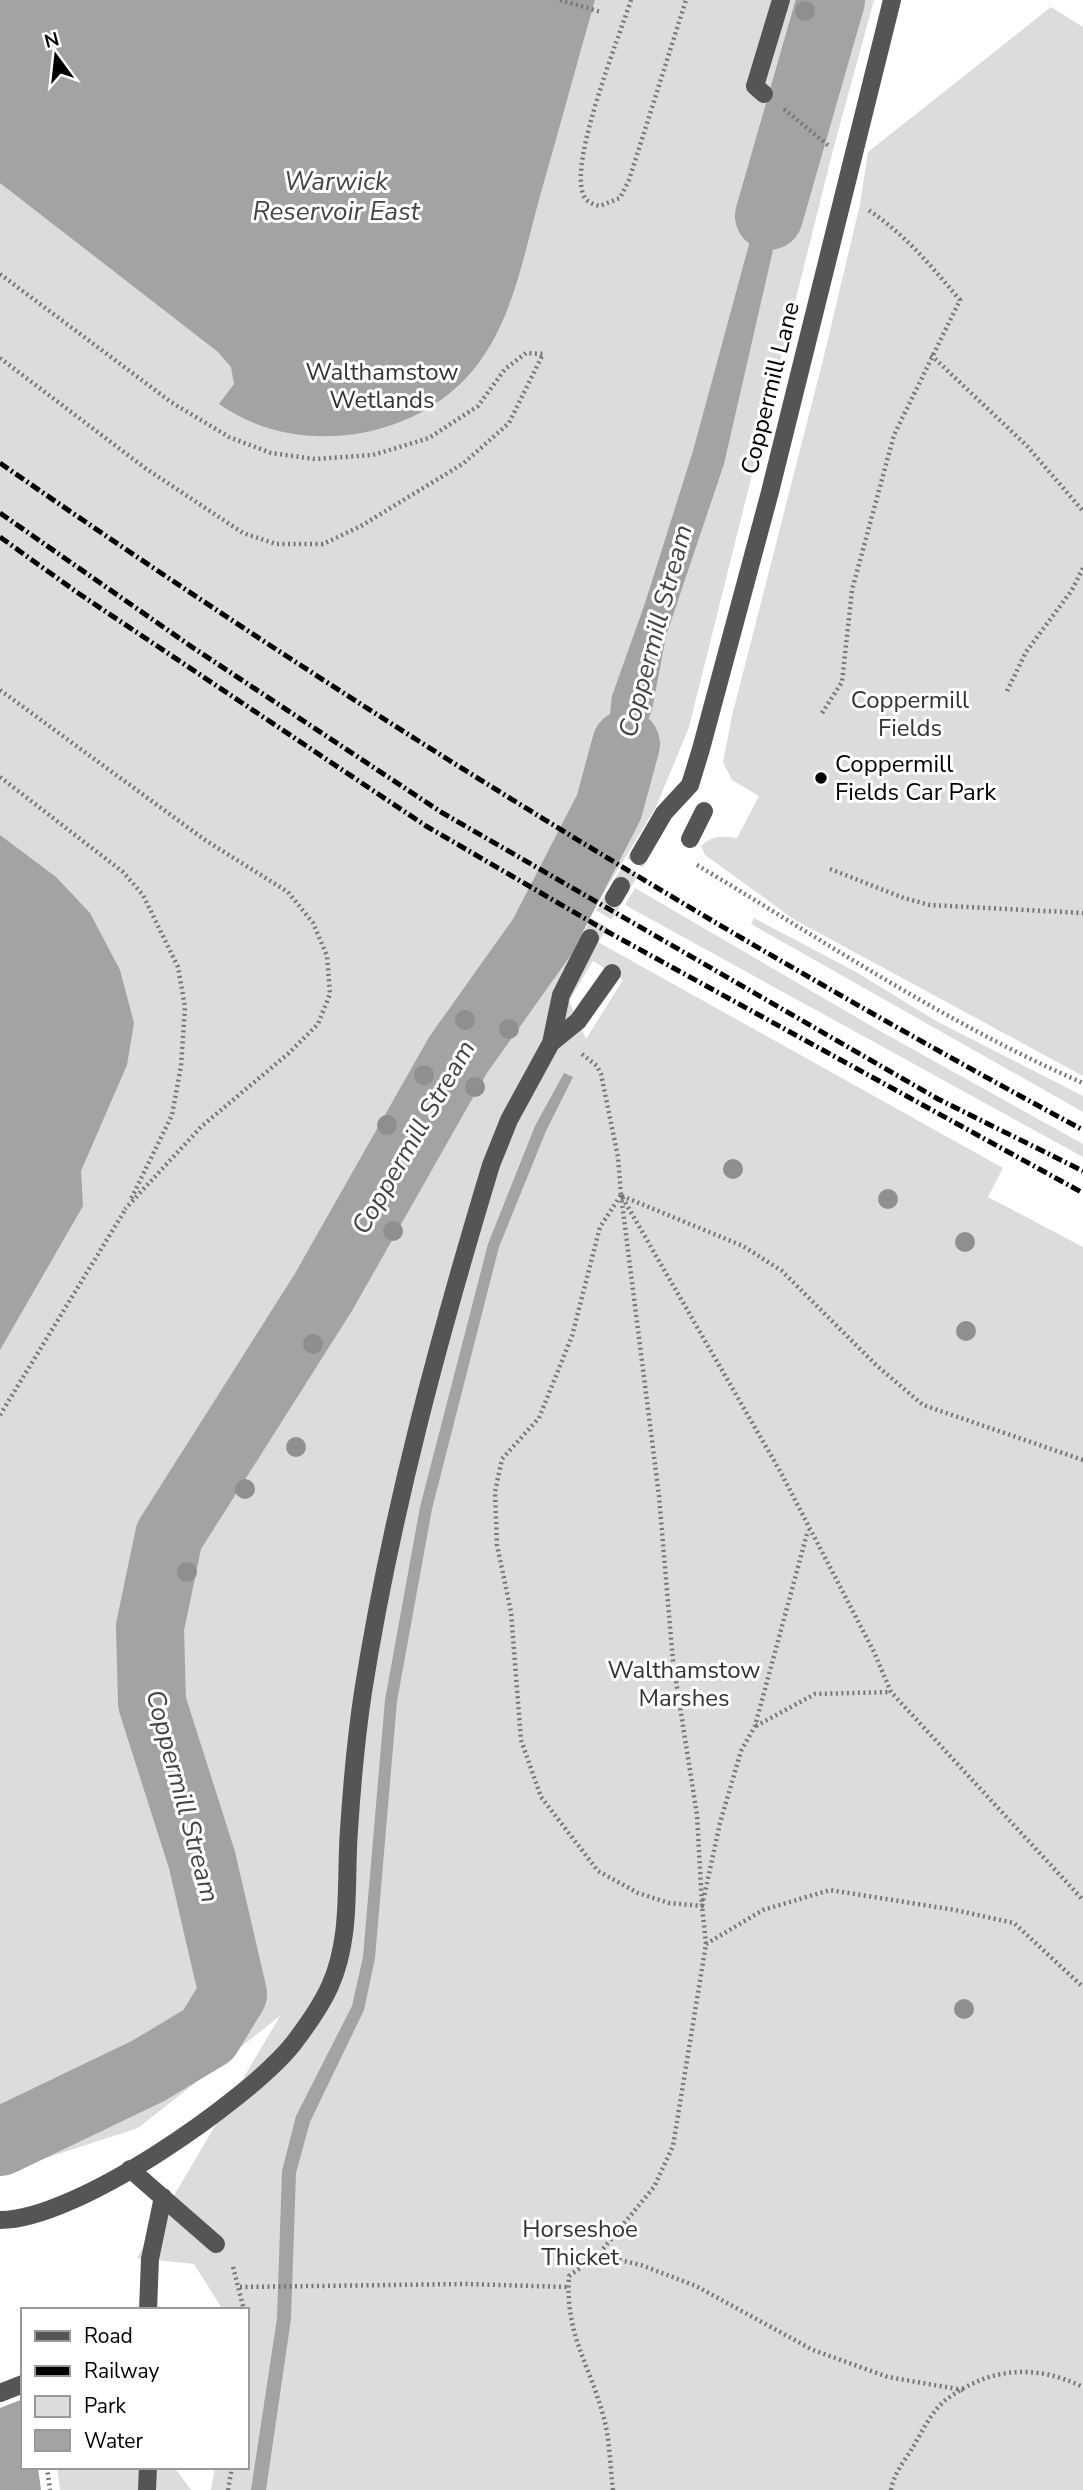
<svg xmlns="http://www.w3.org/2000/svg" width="1083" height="2490" font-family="'Nunito Sans',sans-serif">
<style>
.green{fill:#dcdcdc;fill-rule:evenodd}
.water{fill:#a3a3a3}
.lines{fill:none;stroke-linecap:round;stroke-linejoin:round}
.river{stroke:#a3a3a3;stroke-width:68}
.minor-tunnel{stroke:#d9d9d9;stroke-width:18;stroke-dasharray:18 9;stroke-linecap:butt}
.path{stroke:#777;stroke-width:4.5;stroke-dasharray:2 3.5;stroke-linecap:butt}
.minor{stroke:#555;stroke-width:18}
.rail{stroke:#000;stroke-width:5;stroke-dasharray:10 3.5 2 3.5;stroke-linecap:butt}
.tree{fill:#8f8f8f}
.poi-dot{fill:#000;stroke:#fff;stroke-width:2.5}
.labels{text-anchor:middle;stroke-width:6;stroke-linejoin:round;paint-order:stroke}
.park-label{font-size:24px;fill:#333;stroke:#fff}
.street-label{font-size:24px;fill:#000;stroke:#fff}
.poi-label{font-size:24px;fill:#000;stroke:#fff;text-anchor:start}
.water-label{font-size:26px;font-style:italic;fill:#444;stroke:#fff}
</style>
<rect width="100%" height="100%" fill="#fff"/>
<path class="green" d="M0 0H874L833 150 689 727 656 807 580 932 1003 1168 988 1197 1083 1247V2490H211L215 2467H247V2310H223L194 2264 137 2258 280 2016 138 2128 0 2173ZM593 961 623 980 586 1039 569 1001Z
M1051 7 1083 27V1076L795 920 705 855 701 846C713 835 721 836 737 838L759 796 732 780 723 762 732 716 824 356 860 204 868 152Z
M635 888 880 1031 1083 1144V1157L625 905Z
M754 918 856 972 938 1022 1083 1096V1112L751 924Z
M57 2467H174L191 2490H60Z"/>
<path class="water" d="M0 0H595C577 63 560 126 542 189 524 251 513 329 466 378 437 409 396 428 355 434 307 441 259 432 219 404L234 384 231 367 218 352 0 183Z
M819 0H846L812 120 788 101Z
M783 119 805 137 789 180 724 464 666 636 652 710 635 752 634 771 623 788 610 842 576 821V816L594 788 604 764 612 696 645 603 693 451Z
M0 835 56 877 90 913 120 970 134 1023 127 1065 81 1171 83 1206 0 1350Z
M564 1073 573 1077 546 1131 499 1247 432 1509 397 1701 375 1958 364 2010 310 2122 296 2173 291 2319 266 2490H251L277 2318 282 2171 296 2116 352 2006 363 1957 385 1700 420 1507 488 1244 535 1126Z
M23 2399V2467H38L41 2490H0V2408Z"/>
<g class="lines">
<path class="river" d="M769 216 831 0
M0 2142 148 2071 208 2035 233 1994 202 1860 152 1703 150 1627 169 1536 323 1293 458 1055 542 937 609 807 626 744"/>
<path class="minor-tunnel" d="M621 886 639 856
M590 938 614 898"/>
<path class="path" d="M560 0 601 12
M631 0C618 40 570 159 583 194 586 202 592 204 600 206L620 198 629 180 686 0
M784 109 829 146
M0 274 171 402 229 437 271 453 315 459 373 455 429 438 478 406 505 369 526 353 543 354 509 423 464 463 361 526 323 544H276L243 533 145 468 0 358
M931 355 1027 446 1083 511
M0 690 205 840 288 892 313 923 327 956 330 994 318 1024 289 1053 202 1126 125 1209
M1007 691 1026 652 1072 590 1083 568
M822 713 842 682 852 590 894 435 960 300C931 266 905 234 867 209
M0 777 123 872 143 895 178 967 185 1007 181 1066 172 1115 131 1199
M697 865C824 941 947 1024 1083 1083
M830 869 904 898 930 905 1083 913
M582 1054 597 1066 601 1074 618 1157 621 1195 780 1471 874 1652 891 1692 1083 1900
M621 1195 659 1496 673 1662 697 1815 702 1906 669 1903 638 1893 598 1871 541 1797 521 1740 511 1612 497 1545 495 1492 502 1459 539 1418 572 1336 600 1227Z
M622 1196 743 1246 782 1271 876 1365 923 1405 1083 1460
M0 1415 125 1210
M756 1726 815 1694 891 1692
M706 1944 763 1910 830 1890 955 1910 1014 1923 1083 1987
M598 2255 641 2265 696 2286 813 2350 888 2377 963 2390
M233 2267 244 2310
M240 2287 466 2284 568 2287
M247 2327V2355
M47 2467 50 2490
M228 2490 232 2467
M613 2490C610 2466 610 2439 603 2415 589 2363 565 2334 569 2276L598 2255 654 2187 673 2146 706 1944 702 1906 720 1823 741 1751 755 1726 808 1530
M891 2490C893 2475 905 2460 913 2447 922 2432 932 2410 947 2399 990 2367 1036 2364 1083 2387"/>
<path class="minor" d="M764 94 755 86 781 0
M690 839 704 811
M639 856 664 813 690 785 701 749 770 492 892 0
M614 898 621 886
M551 1043 578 1021 612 973
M130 2169 216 2244
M0 2220C74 2221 246 2102 293 2044 306 2027 321 2006 330 1986 352 1937 345 1882 349 1830 352 1784 356 1738 363 1692 391 1514 439 1337 491 1165L509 1120 551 1043 561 995 590 938
M148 2310 150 2259 163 2197
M0 2393 23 2384
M147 2490 148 2467"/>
<path class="rail" d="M0 463C348 705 710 929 1083 1130
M0 513 192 647 441 812 938 1099 1083 1171
M0 537 78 593 426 826 608 932 1083 1193"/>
</g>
<g class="tree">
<circle cx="805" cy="11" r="10"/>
<circle cx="465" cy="1020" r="10"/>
<circle cx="509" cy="1029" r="10"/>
<circle cx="424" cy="1075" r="10"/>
<circle cx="475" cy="1087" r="10"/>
<circle cx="387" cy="1125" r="10"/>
<circle cx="733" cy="1169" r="10"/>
<circle cx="888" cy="1199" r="10"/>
<circle cx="393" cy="1231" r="10"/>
<circle cx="965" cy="1242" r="10"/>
<circle cx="966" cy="1331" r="10"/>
<circle cx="313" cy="1344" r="10"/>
<circle cx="296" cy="1447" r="10"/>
<circle cx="245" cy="1489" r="10"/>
<circle cx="187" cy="1572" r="10"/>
<circle cx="964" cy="2009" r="10"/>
</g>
<circle class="poi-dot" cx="821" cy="778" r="7"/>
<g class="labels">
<g class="park-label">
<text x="382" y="380">Walthamstow<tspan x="382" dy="28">Wetlands</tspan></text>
<text x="910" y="708">Coppermill<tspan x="910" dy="28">Fields</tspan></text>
<text x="684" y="1678">Walthamstow<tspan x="684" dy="28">Marshes</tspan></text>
<text x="580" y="2237">Horseshoe<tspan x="580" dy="28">Thicket</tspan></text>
</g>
<g class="street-label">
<text transform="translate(770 388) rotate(-76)" y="8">Coppermill Lane</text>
</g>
<g class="poi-label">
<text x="835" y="772">Coppermill<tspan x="835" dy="28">Fields Car Park</tspan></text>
</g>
<g class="water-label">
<text x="336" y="190">Warwick<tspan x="336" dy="30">Reservoir East</tspan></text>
<text transform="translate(655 631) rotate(-75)" y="9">Coppermill Stream</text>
<text transform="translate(413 1137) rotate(-60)" y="9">Coppermill Stream</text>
<text transform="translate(183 1796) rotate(75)" y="9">Coppermill Stream</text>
</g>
</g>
<rect x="21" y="2308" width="228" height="161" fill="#ffffff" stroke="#999999" stroke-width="2"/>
<rect x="35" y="2331" width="35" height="10" fill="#555555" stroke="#999999" stroke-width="2"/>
<text x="84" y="2343" font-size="21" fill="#000000">Road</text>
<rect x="35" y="2366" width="35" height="10" fill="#000000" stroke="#999999" stroke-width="2"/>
<text x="84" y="2378" font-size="21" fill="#000000">Railway</text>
<rect x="35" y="2396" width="35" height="21" fill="#dcdcdc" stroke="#999999" stroke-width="2"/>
<text x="84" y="2413" font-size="21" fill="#000000">Park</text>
<rect x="35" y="2430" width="35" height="21" fill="#a3a3a3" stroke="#999999" stroke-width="2"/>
<text x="84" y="2448" font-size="21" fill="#000000">Water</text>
<g transform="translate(56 56) rotate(345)" stroke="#ffffff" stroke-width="5" paint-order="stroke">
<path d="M0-5L12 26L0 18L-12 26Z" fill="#000000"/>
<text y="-10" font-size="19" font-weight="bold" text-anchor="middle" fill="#000000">N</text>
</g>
</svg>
